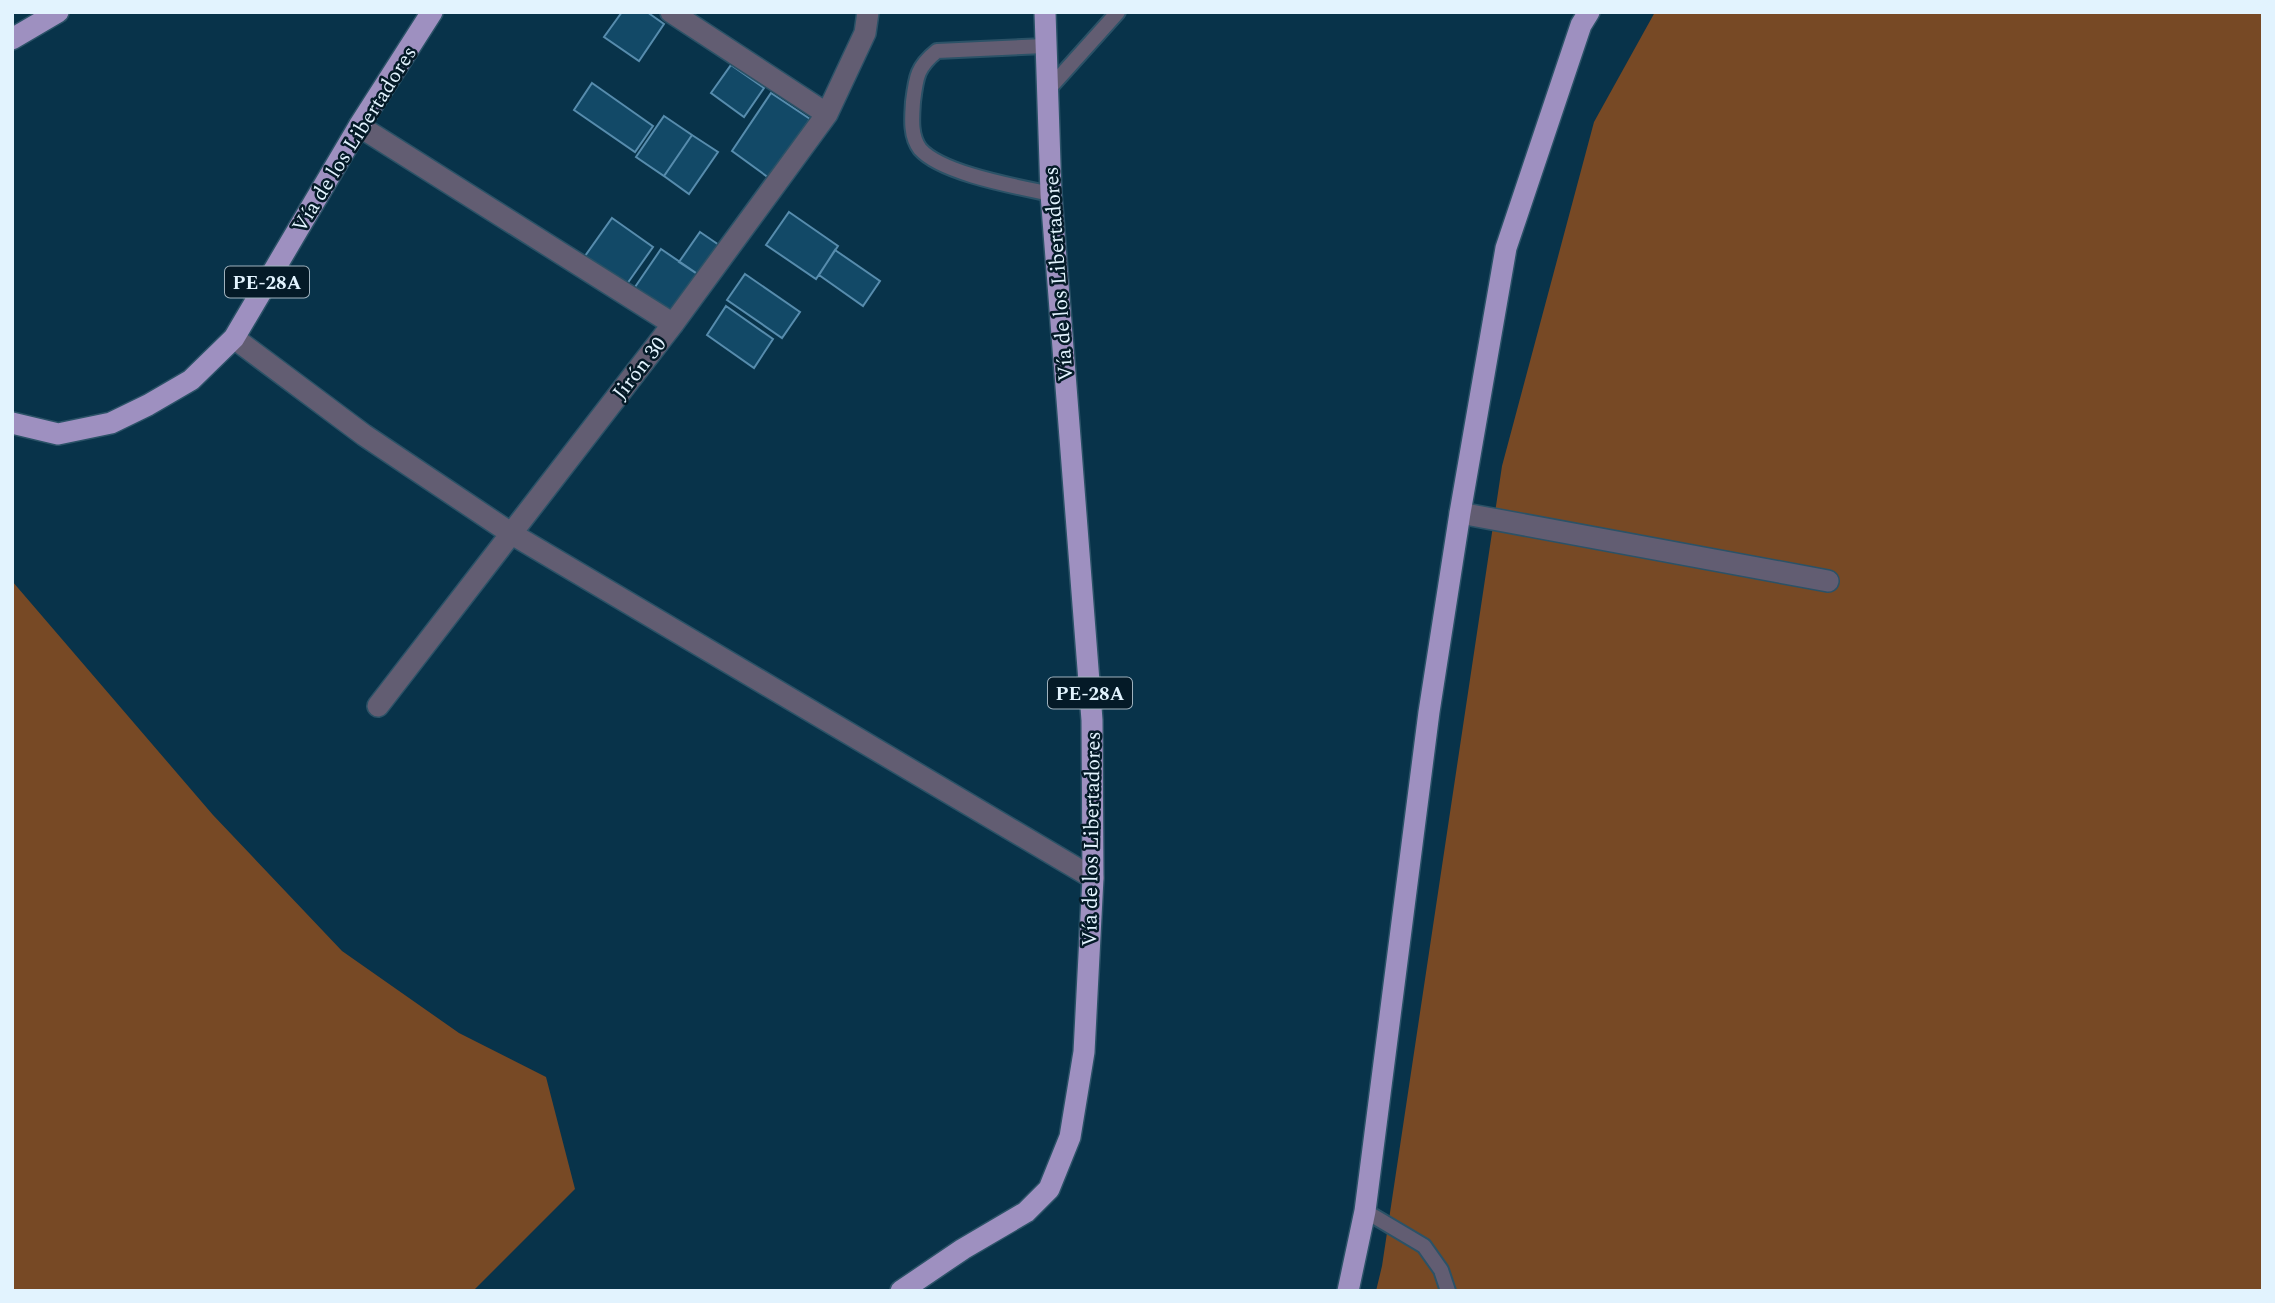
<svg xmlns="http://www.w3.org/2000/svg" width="2275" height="1303" font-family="Spectral,serif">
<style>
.green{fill:#774925}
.building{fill:#124967;stroke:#578cad;stroke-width:2}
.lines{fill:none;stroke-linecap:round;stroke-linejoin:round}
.service-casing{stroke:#2b5267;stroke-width:18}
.minor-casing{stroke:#2b5267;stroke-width:24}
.trunk-casing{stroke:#2b5267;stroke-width:24}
.service{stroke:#625d72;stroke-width:14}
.minor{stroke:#625d72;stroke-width:21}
.trunk{stroke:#9e90c0;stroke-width:21}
.labels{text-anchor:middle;stroke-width:5;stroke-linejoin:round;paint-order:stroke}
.shield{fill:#041a27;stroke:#9fb2be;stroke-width:2}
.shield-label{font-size:19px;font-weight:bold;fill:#e2f3fe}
.street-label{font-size:21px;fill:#e2f3fe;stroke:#041a27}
</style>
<rect width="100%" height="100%" fill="#08334a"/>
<path class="green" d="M1655 12H2263V1291H1376L1382 1266 1502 466 1594 122Z
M12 581 213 815 342 951 459 1033 546 1077 575 1189 473 1291H12Z"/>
<path class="building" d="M622 12H647L664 24 639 61 604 37Z
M731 65 764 88 744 117 711 93Z
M592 83 653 126 635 152 574 110Z
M771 93 810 119 769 178 732 151Z
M664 116 692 135 664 176 636 157Z
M692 135 718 152 689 194 664 176Z
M789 212 838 246 816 279 766 245Z
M612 218 653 247 627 284 585 256Z
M700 232 719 245 699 275 679 262Z
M661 249 699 275 670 316 633 290Z
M835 250 880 281 863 306 819 275Z
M745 274 800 312 782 338 727 300Z
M726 306 773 339 754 368 707 335Z"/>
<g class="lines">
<g class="service-casing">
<path id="service" d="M1045 46 937 51C917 67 916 77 913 102 912 117 910 136 920 149 942 174 1019 187 1051 194
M1047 91 1118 12
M1365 1211 1424 1246 1441 1270 1448 1291"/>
</g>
<g class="minor-casing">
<path id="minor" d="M671 12 827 114
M359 126 673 324
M234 338 364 435 512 534 1093 878
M1460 513 1828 581
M378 706 673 324 827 114 865 33 868 12"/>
</g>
<g class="trunk-casing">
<path id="trunk" d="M12 39 58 12
M12 423 58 434 111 423 148 405 191 380 234 338 359 126 432 12
M901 1291 963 1249 1026 1212 1049 1189 1070 1137 1084 1052 1093 878 1092 720 1051 194 1045 12
M1348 1291 1365 1211 1429 712 1460 513 1506 248 1581 25 1589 12"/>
</g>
<use href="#service" class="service"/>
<use href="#minor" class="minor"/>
<use href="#trunk" class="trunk"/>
</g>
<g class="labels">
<g class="shield">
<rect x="225" y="266.5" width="84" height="31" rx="5"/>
<rect x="1048" y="677.5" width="84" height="31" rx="5"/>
</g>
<g class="shield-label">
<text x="267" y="289">PE-28A</text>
<text x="1090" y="700">PE-28A</text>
</g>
<g class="street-label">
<text transform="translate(354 139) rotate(-58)" y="7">Vía de los Libertadores</text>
<text transform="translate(1058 274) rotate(-94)" y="7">Vía de los Libertadores</text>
<text transform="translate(639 368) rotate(-52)" y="7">Jirón 30</text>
<text transform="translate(1091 839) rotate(-89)" y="7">Vía de los Libertadores</text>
</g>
</g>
<rect width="2275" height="1303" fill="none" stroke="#e2f3fe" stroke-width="28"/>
</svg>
